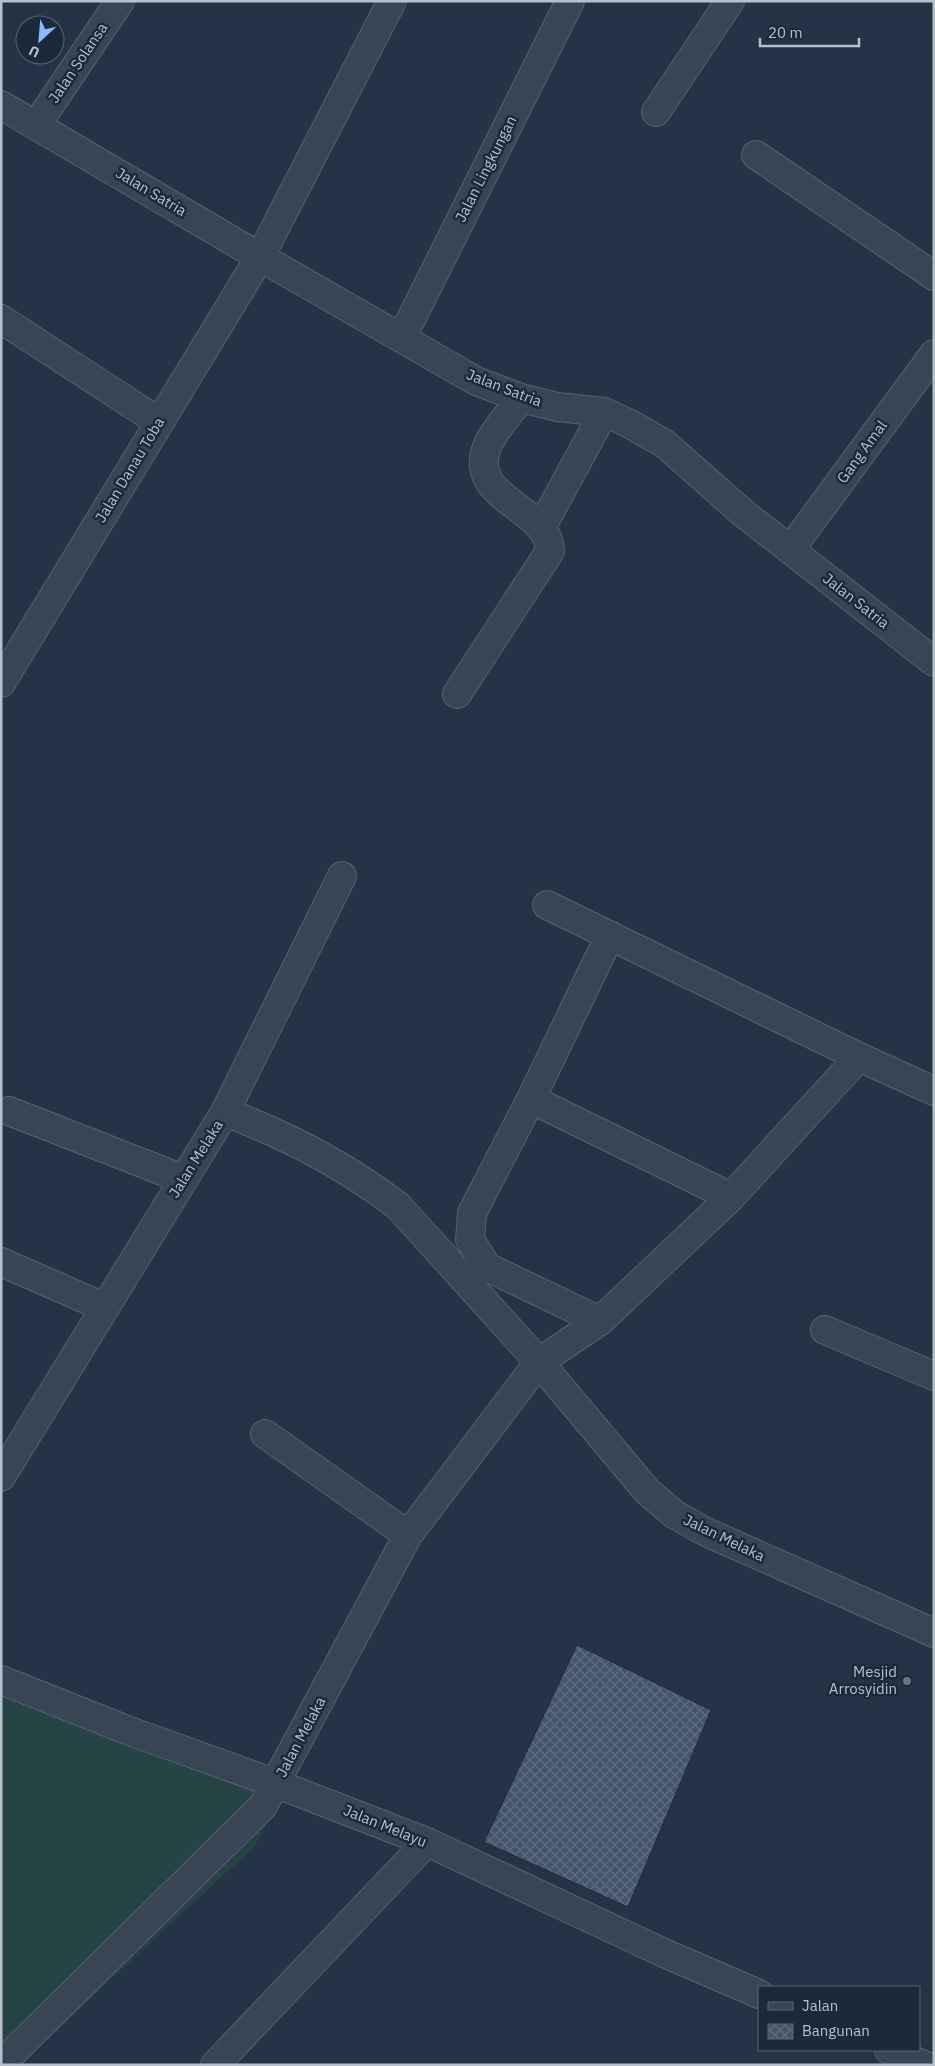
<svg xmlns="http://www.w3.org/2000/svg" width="935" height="2066" font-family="'IBM Plex Sans',sans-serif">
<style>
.grass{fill:#264345}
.building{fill:url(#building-cross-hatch);stroke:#1f2b3b}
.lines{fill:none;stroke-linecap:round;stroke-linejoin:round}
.minor-casing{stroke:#576271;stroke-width:30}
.minor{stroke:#384554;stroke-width:28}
.worship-dot{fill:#6b7280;stroke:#1d2939;stroke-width:2}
.labels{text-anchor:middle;stroke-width:5;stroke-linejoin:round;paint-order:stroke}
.street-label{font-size:15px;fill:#b6c0cd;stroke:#1d2939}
.poi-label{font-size:15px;fill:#b6c0cd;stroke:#1d2939;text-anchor:end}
</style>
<defs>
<pattern id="building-cross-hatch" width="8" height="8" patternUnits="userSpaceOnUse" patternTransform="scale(1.25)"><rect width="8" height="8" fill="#455569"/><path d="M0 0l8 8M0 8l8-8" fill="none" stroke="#5e6c7d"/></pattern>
</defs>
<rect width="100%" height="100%" fill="#243345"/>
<path class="grass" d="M1 1690 284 1792 255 1846 18 2065H1Z"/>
<path class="building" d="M577 1645 711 1710 628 1907 484 1842Z"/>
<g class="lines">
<g class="minor-casing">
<path id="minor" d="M1 105 260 257 476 381 521 398 557 407 604 412 630 424 665 444 743 513 934 662
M656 112 730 1
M37 124 120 1
M756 155 934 276
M1 319 159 422
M402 337 570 1
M541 528 604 412
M790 550 934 354
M1 683 260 257 392 1
M457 694 550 551C549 505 462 500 489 442 497 427 511 412 521 398
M547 905 859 1057 934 1091
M531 1099 731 1197
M9 1111 183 1179
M225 1112 342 876
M1 1262 104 1307
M600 1321 487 1267 470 1240 472 1213 531 1099 610 935
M825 1330 934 1376
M265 1434 408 1535
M1 1477 225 1112C286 1135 346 1166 398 1206L539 1362 600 1321 731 1197 859 1057
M1 1680 127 1730 277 1784 427 1842 664 1953 759 1994
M889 2050 924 2065
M1 2064 263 1806 408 1535 539 1362 647 1491 674 1514 706 1532 934 1633
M215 2065 427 1842"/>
</g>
<use href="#minor" class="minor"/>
</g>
<circle class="worship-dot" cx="907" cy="1681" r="5"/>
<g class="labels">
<g class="street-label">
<text transform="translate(78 63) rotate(-56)" y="5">Jalan Solansa</text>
<text transform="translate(486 169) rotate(-63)" y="5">Jalan Lingkungan</text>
<text transform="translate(151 192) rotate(31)" y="5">Jalan Satria</text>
<text transform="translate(504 388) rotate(21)" y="5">Jalan Satria</text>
<text transform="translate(862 452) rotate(-54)" y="5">Gang Amal</text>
<text transform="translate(130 470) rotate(-59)" y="5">Jalan Danau Toba</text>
<text transform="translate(856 601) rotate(38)" y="5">Jalan Satria</text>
<text transform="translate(196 1159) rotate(-58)" y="5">Jalan Melaka</text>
<text transform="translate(724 1538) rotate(26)" y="5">Jalan Melaka</text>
<text transform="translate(301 1737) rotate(-62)" y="5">Jalan Melaka</text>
<text transform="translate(385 1826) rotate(22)" y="5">Jalan Melayu</text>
</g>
<g class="poi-label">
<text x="897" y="1677">Mesjid<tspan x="897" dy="17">Arrosyidin</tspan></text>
</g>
</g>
<rect width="935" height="2066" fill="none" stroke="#b6c0cd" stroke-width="5"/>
<rect x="758" y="1986" width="162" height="65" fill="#1d2939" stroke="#5a6574"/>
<rect x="768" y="2002" width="25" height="8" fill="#384554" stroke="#5a6574"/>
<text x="802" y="2011" font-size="15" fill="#b6c0cd">Jalan</text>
<rect x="768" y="2024" width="25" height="15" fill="url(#building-cross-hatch)" stroke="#5a6574"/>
<text x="802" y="2036" font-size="15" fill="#b6c0cd">Bangunan</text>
<g transform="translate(40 40) rotate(206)"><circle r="24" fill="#1d2939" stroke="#5a6574"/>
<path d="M0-4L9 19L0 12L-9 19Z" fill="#89baff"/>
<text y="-8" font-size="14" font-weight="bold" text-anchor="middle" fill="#b6c0cd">U</text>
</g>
<path d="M760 38v8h99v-8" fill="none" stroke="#b6c0cd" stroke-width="2.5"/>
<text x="768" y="38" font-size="15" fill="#b6c0cd" stroke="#1d2939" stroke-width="4" paint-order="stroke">20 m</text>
</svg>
